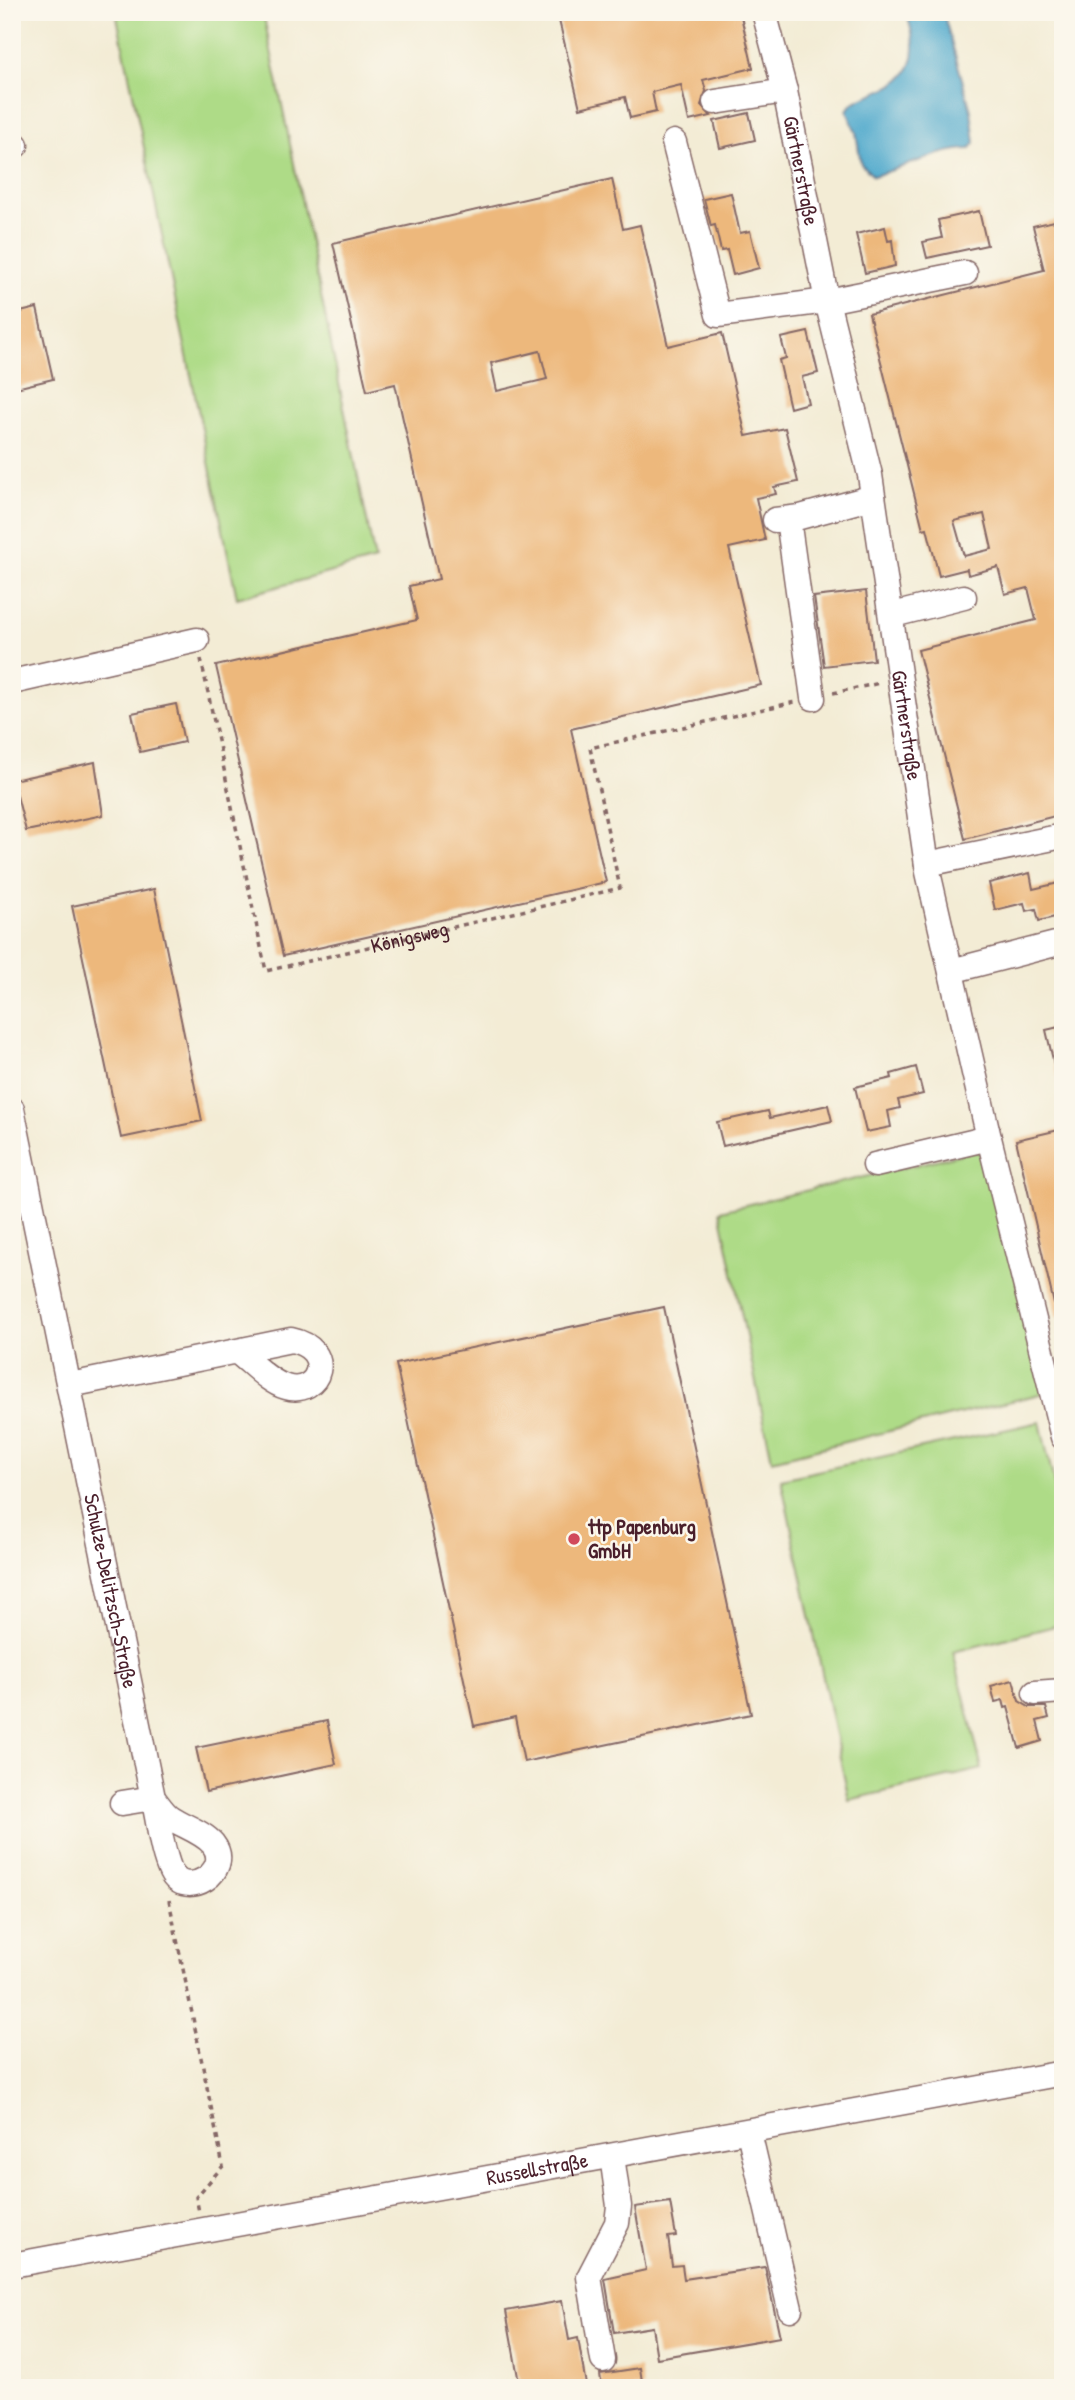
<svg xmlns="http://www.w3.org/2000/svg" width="1075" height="2400" font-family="'Patrick Hand',sans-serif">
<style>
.green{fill:#aedb87;stroke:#7c7d59;stroke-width:2}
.water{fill:#4ea8cc;stroke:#4c647c;stroke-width:2}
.building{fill:#edb87b;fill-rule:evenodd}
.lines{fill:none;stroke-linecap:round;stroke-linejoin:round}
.minor-casing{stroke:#856766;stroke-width:27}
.path{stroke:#856766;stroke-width:3.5;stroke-dasharray:5 5;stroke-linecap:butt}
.minor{stroke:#fff;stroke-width:24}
.poi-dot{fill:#d1495b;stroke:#fbf7ec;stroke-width:2.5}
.labels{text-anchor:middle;stroke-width:5;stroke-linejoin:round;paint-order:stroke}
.street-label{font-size:21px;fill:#4a1f2b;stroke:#fbf7ec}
.poi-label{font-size:21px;font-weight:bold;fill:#4a1f2b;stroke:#fbf7ec;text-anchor:start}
</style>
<rect width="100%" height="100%" fill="#fbf7ec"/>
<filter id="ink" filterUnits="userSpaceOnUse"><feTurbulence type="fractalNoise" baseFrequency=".0143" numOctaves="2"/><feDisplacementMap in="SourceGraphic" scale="14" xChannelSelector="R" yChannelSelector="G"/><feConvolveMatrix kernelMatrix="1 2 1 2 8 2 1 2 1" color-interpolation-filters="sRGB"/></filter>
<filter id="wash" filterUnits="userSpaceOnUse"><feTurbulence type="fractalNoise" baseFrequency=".00686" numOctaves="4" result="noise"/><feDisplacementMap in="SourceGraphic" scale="28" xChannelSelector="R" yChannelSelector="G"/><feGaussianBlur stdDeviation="1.57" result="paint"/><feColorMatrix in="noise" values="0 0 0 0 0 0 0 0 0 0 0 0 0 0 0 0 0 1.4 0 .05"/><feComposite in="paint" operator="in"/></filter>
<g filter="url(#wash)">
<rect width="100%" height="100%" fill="#f3ecd5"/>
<path class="green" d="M116 12H263L375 560 237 598Z
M974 1151 986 1155 1044 1393 772 1460 720 1211Z
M1040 1422 1063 1521V1624L953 1652 982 1769 849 1800 781 1479Z"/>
<path class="water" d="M907 12H943L971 111 975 143 970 149C941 149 904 168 873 176L861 164 856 132 847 111C854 89 915 98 914 45 913 34 909 23 907 12Z"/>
<g id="blocks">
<path class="building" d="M557 12H740L753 68 703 80 706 91 701 105 711 116 689 121 681 85 652 92 656 112 630 118 625 97 580 108Z
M749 113 755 140 720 148 714 121Z
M612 179 623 229 640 225 668 346 722 333 746 436 785 428 798 482 774 487 776 494 756 498 765 540 729 548 761 685 571 729 606 882 283 956 216 666 417 620 409 586 439 579 395 384 367 391 333 243ZM540 351 547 379 497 391 491 363Z
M731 193 740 233 750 231 759 268 733 275 727 250 721 251 715 225 711 226 704 199Z
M979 211 987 245 927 258 923 242 942 238 938 220Z
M1063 219V814L965 839 918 650 1036 620 1028 588 1005 594 998 567 968 575 967 569 939 576 927 528 923 529 869 314 1044 270 1033 226ZM984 514 992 549 964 556 954 521Z
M885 227 888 241 892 240 895 266 865 273 856 234Z
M37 308 53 379 12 389V314Z
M808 332 818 373 802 377 808 403 790 408 779 360 786 358 781 338Z
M866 591 874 660 824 666 814 597Z
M176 704 184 742 140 752 132 713Z
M95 762 103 815 26 831 13 780Z
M1030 873 1033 889 1063 882V915L1039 921 1036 909 1026 911 1024 903 995 910 989 883Z
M154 889 202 1121 121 1138 72 906Z
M1063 1026V1076L1057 1077 1046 1030Z
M916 1067 923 1094 898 1100 900 1108 888 1111 891 1127 866 1132 855 1087 892 1078 891 1074Z
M828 1105 832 1121 723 1146 717 1122 768 1111 770 1118Z
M1063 1129V1317H1057L1016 1140Z
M664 1307 751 1714 524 1762 515 1717 474 1726 396 1364Z
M1013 1680 1019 1701 1029 1707H1046L1049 1718 1037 1721 1042 1741 1019 1748 1008 1707 1005 1708 1003 1700 995 1702 991 1686Z
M327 1721 336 1764 206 1792 196 1748Z
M670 2202 676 2236 668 2237 672 2266 682 2265 684 2279 765 2267 780 2337 657 2358 652 2327 614 2333 605 2279 646 2270 635 2207Z
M562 2301 569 2340 578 2338 586 2385 520 2388 506 2311Z
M640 2368 643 2388H602L600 2374Z"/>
</g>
</g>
<g filter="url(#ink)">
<use href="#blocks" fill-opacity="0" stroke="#856766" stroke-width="2"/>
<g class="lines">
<g class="minor-casing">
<g id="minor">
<path id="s2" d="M764 12 785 91 827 301 870 475 928 872 989 1138 1063 1437"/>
<path d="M715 102 785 91"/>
<path d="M674 142 718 315 827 301 965 273"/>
<path d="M12 146 16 145"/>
<path d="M788 519 813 698"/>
<path d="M775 520 800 517 873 497"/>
<path d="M893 615 964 597"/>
<path d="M12 682 197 640"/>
<path d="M927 864 1063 836"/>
<path d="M951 971 1063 942"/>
<path id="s3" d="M12 1109 153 1798C159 1821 161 1851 171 1872 185 1901 234 1871 213 1844 203 1832 183 1826 171 1818 164 1814 159 1805 153 1798"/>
<path d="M875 1165 989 1138"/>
<path d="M70 1385 291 1340C336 1349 320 1397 286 1387 268 1382 251 1362 236 1351"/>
<path d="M1035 1693 1063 1691"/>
<path d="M122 1803 153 1798"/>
<path d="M749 2132 790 2309"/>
<path id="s4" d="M12 2265 1063 2073"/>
<path d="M603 2360 589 2277 617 2223 619 2206 612 2156"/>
</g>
</g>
<g class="path">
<path id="s1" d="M201 659 266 971 620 888 590 748 795 702"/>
<path d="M833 693 880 683"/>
<path d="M169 1900 223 2166 196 2197 199 2212"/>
</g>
<use href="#minor" class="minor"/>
</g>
</g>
<circle class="poi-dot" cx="574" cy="1539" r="7"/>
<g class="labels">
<g class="street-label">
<text dy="7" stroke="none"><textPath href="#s2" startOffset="163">Gärtnerstraße</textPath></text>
<text dy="7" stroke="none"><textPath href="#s2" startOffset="728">Gärtnerstraße</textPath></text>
<text dy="7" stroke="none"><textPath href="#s1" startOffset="466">Königsweg</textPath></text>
<text dy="7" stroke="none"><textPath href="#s3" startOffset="492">Schulze-Delitzsch-Straße</textPath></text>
<text dy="7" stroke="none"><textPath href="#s4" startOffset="534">Russellstraße</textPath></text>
</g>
<g class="poi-label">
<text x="588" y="1534">ttp Papenburg<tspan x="588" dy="24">GmbH</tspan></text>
</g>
</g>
<rect width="1075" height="2400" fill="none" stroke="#fbf7ec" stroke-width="42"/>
</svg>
